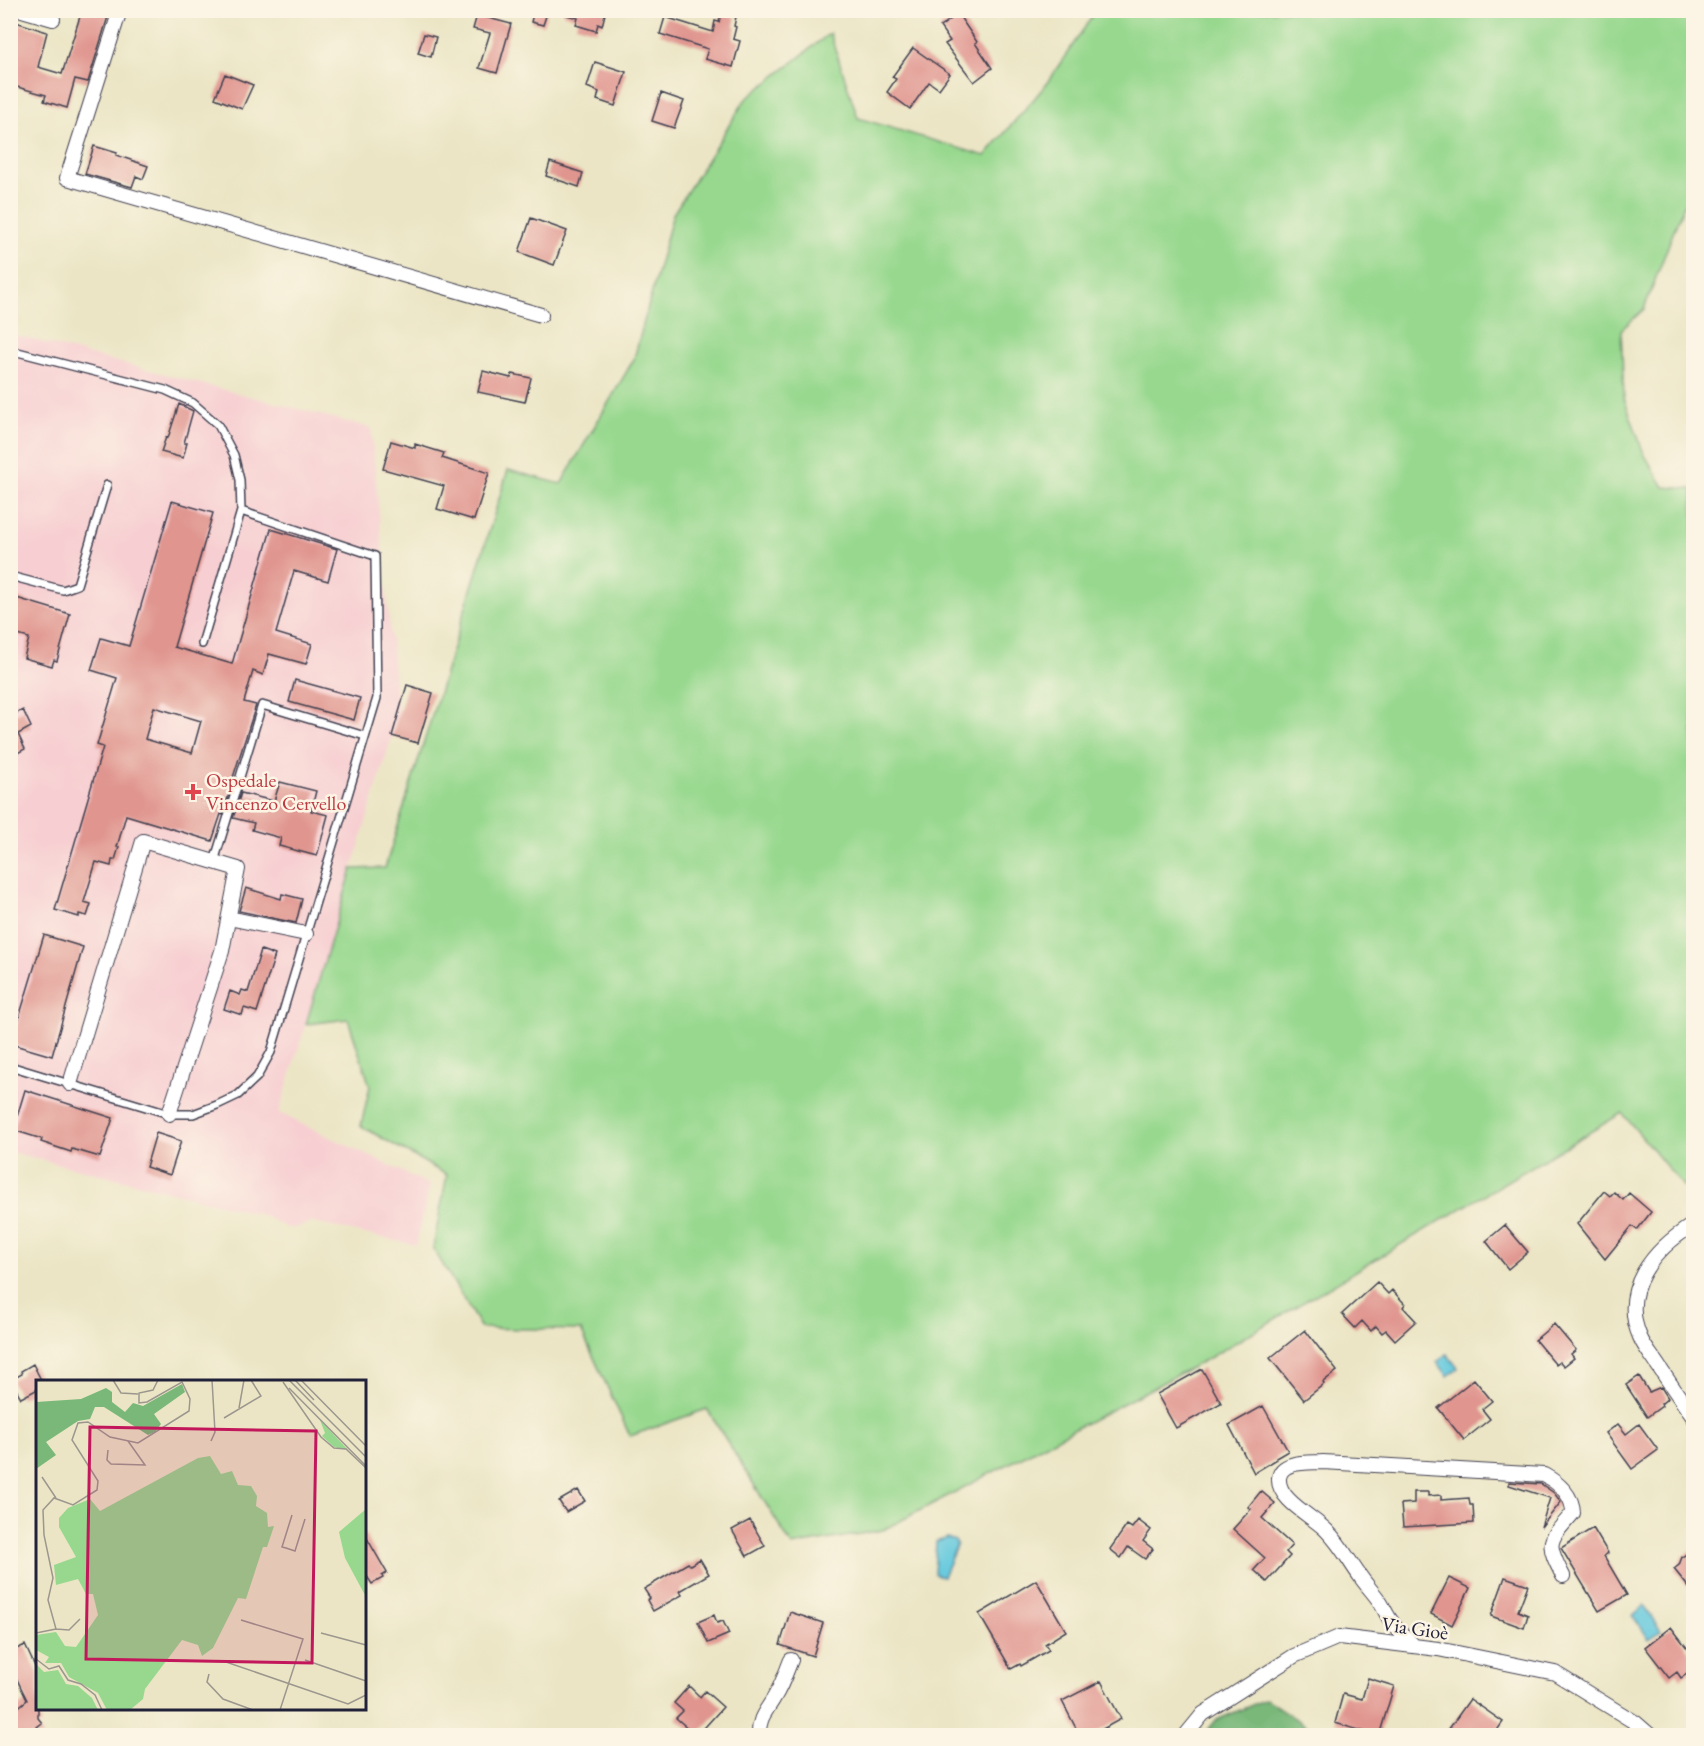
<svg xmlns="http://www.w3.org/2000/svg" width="1704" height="1746" font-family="'EB Garamond',serif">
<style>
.built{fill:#f7cfd2}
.green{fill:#97d88e;stroke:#5c7d64;stroke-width:1.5}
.forest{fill:#79b879;stroke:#4e6d5a;stroke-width:1.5}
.water{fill:#60c8dd;stroke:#41758c;stroke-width:1.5}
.building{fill:#e0958f;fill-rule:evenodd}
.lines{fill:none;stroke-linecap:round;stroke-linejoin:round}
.service-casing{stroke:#403f50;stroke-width:10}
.minor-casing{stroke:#403f50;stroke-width:16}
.service{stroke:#fff;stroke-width:7}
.minor{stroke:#fff;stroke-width:14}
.health-dot{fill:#e0444e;stroke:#fcf5e5;stroke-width:2}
.labels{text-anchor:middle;stroke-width:5;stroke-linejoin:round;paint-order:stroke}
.health-label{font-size:20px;fill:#be3a42;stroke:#fcf5e5;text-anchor:start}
.street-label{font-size:20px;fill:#22223b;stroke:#fcf5e5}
.inset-road{fill:none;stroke:#9b978e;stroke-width:1.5}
.view{fill:#c2185b;fill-opacity:0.15;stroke:#c2185b;stroke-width:3}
.inset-edge{fill:none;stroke:#22223b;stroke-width:3}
</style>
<rect width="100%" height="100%" fill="#fcf5e5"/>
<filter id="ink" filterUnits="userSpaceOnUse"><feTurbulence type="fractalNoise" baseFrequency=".0167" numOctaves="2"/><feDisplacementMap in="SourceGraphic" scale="12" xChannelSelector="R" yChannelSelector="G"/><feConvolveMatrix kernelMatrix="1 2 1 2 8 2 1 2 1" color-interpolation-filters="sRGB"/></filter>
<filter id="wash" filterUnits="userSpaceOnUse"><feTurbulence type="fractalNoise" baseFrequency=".008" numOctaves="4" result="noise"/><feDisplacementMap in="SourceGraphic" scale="24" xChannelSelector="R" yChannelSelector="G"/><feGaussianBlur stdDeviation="1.35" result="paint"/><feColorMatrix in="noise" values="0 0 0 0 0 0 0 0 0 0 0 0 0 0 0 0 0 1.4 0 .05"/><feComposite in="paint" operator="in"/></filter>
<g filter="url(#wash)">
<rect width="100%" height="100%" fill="#ebe5c5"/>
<path class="built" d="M10 334 371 428 398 716 279 1113 430 1185 416 1245 311 1222 296 1228H287L263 1215 11 1152Z"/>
<path class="green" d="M1096 11H1693V195L1683 207 1644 309 1621 330 1624 398 1644 454 1664 487 1693 489V1198L1622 1113 1211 1357 883 1530 792 1546 707 1409 630 1436 581 1330 481 1328 433 1248 447 1175 361 1126 370 1086 348 1019 306 1024 352 869 385 868 508 470 561 484 634 359 673 214 745 100 830 33 858 118 985 156 1044 87Z"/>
<path class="forest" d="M1266 1699 1320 1735H1204L1216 1720Z"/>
<path class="water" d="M1447 1354 1458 1368 1448 1376 1437 1362Z
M947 1538 955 1541 957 1544 943 1576 935 1574 934 1572 936 1542Z
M1644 1606 1661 1631 1649 1639 1632 1615Z"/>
<g id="blocks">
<path class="building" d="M82 10H110L88 82 75 79 67 108 44 101 46 95 10 85V40L16 22 47 32 38 67 62 74Z
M534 10H548L543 25 531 22Z
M564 10H606L602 26 598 24 596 31 576 25 578 18 563 14Z
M721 14 736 17 734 26 736 27 733 39 740 41 733 67 705 59 708 49 660 34 665 17 713 32 715 21 719 22Z
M958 14 977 42 975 43 992 68 974 82 945 44 950 41 940 27Z
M477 15 511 24 497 73 479 68 490 33 473 29Z
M424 34 436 37 431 57 418 53Z
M913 48 950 74 939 89 929 82 910 109 887 92 896 79 892 77Z
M595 62 626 72 615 106 597 100 599 92 587 87Z
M225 74 253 85 242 109 215 98Z
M661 93 684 101 674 128 652 121Z
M94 146 117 153 116 155 148 166 143 179 136 176 132 187 85 174Z
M550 162 583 173 579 187 546 176Z
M531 218 567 231 554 265 519 252Z
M483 371 511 378 512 374 531 378 525 402 478 392Z
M179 404 193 411 184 443H187L183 458 161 452 166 437 168 438Z
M391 441 415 448V444L444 453 442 458 489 473 474 520 437 509 444 486 383 469Z
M172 501 213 513 174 647 232 664 271 529 337 549 328 581 294 571 276 633 312 644 306 664 269 654 263 675 253 671 244 702 256 705 229 790H230L223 815 221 814 212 841 126 815 117 847H119L115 860H112L111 866 96 862 84 902 91 904 87 916 79 914V917L55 910 103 747 97 745 117 678 91 670 101 638 129 646ZM154 707 201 721 192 753 145 739Z
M10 596 70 614 57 661 54 660 52 666 24 658 29 638 10 633Z
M295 680 360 698 354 720 289 702Z
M407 685 433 693 418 743 392 736Z
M23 710 31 727 18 734 25 749 10 757V716Z
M280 782 316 791 311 811 328 815 317 856 279 846 281 838 252 830 254 823 233 818 241 793 274 801Z
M246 888 281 899 282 894 302 899 296 923 239 911Z
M44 935 83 947 52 1056 11 1044Z
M261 950 275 955 257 1012 244 1008 242 1015 224 1009 230 991 240 995 242 990 248 992Z
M25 1090 113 1118 100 1157 72 1149 71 1152 41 1142 42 1139 13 1130Z
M156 1133 181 1141 170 1175 146 1167Z
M1604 1191 1610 1196 1614 1192 1623 1200 1629 1193 1651 1212 1637 1230 1632 1226 1605 1259 1577 1224Z
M1505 1225 1528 1252 1508 1269 1486 1241Z
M1377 1282 1388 1294 1392 1290 1405 1304 1403 1307 1416 1321 1395 1340 1386 1330 1382 1333 1376 1326 1371 1331 1362 1321 1355 1328 1342 1314Z
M1554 1324 1576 1350 1571 1354 1574 1358 1564 1366 1560 1362 1556 1365 1535 1340Z
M1305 1330 1337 1371 1323 1382 1324 1384 1304 1400 1270 1358Z
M33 1364 42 1382H38V1389L21 1398 11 1380 22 1374 21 1371Z
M1202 1369 1221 1403 1176 1428 1157 1394Z
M1639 1376 1649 1392 1661 1387 1668 1398 1661 1404 1662 1406 1647 1417 1626 1385Z
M1474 1379 1492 1401 1482 1409 1490 1419 1464 1440 1438 1408Z
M1263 1406 1288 1451 1276 1458 1277 1459 1254 1473 1229 1425Z
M1618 1424 1626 1434 1639 1424 1658 1450 1632 1469 1606 1433Z
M1509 1482 1541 1484 1554 1493 1561 1502 1541 1527 1550 1498 1509 1485Z
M578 1490 585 1501 566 1512 559 1501Z
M1261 1491 1275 1503 1262 1518 1292 1545 1286 1552 1290 1556 1267 1582 1254 1570 1265 1558 1233 1529 1251 1509 1248 1507Z
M1414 1492H1428V1496L1441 1495V1500L1469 1498 1470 1505H1473L1474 1523 1403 1527 1401 1504 1414 1503Z
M750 1520 765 1546 747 1556 732 1530Z
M1138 1520 1151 1530 1143 1541 1153 1549 1145 1559 1128 1547 1121 1558 1110 1549 1127 1525 1132 1528Z
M1593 1528 1608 1553 1604 1556 1627 1595 1599 1611 1561 1548Z
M364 1533 387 1573 382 1576 383 1578 372 1584 364 1572Z
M1694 1549V1594L1674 1569 1679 1565 1682 1557Z
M700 1559 709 1574 680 1591 682 1595 653 1611 647 1600 650 1598 644 1589 688 1563 690 1565Z
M1505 1577 1528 1585 1518 1611 1528 1615 1524 1628 1491 1616Z
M1449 1578 1470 1588 1452 1625 1431 1614Z
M1036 1580 1066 1631 1045 1644 1049 1650 1021 1666 1020 1664 1011 1669 979 1614Z
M790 1612 823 1623 813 1656 780 1645Z
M714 1615 717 1623 723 1621 729 1634 708 1643 698 1622Z
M1671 1627 1694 1657V1669L1681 1678 1677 1672 1669 1678 1645 1647Z
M25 1645 38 1673V1718L42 1723 37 1727 43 1736H10V1714L27 1700 10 1665V1652Z
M1368 1678 1394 1686 1379 1736 1335 1723 1343 1694 1362 1699Z
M1101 1681 1121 1719 1090 1736H1080L1062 1701Z
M689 1686 700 1697 705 1691 723 1707 697 1736 676 1718 683 1711 674 1703Z
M1470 1699 1503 1722 1493 1736H1457L1448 1730Z"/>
</g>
</g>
<g filter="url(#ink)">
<use href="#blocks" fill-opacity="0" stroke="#403f50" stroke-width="1.5"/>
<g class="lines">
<g class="service-casing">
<path id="service" d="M10 350 165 390 193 403 218 425 234 455 240 480 241 511 202 644
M10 576 63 590 77 585 107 485
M214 862 262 705 365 736
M10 905 12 899
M10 1066 169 1114H193L217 1105 238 1095 257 1077 271 1052 377 698 375 556 241 511"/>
</g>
<g class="minor-casing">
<path id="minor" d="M22 10 53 19
M120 10 67 178 541 315
M229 918 306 934
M70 1084 143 841 238 869 222 951 169 1114
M1694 1224C1654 1249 1619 1289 1640 1337 1644 1347 1652 1356 1657 1364 1669 1382 1681 1400 1694 1418
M1414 1646C1407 1638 1398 1630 1392 1622 1387 1616 1384 1608 1380 1602 1374 1593 1366 1585 1360 1576 1349 1561 1341 1545 1327 1531 1314 1517 1277 1500 1279 1478 1281 1460 1309 1463 1323 1462L1544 1475C1559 1483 1573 1496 1573 1513 1548 1542 1545 1541 1563 1576
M759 1736C758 1717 767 1711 775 1696 782 1685 786 1672 791 1660
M1185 1736 1203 1714 1294 1656 1339 1637 1438 1649 1555 1673 1636 1723 1651 1736"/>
</g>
<use href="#service" class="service"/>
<use href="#minor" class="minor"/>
</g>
</g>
<path class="health-dot" d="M190 783h6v6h6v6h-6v6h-6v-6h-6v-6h6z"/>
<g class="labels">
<g class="health-label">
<text x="206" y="787">Ospedale<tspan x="206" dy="23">Vincenzo Cervello</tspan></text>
</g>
<g class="street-label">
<text transform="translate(1415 1628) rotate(8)" y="7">Via Gioè</text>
</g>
</g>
<g transform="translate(36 1380)">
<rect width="330" height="330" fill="#ebe5c5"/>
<path d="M284 40 312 70 298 67 286 56 289 53ZM174 76 185 94 196 91 202 105 215 106 221 116 220 126 231 133 232 147 238 146 231 167H227L210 219 202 218 177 268 166 276 162 265 146 260 109 309 107 319 94 330H71L62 313 33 297 25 283H9L13 277 0 270V255L20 252 29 266 40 267 62 235 57 214H50L42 199 20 205 18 185 40 177 23 147V138L32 128 54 119 64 131 162 78ZM330 129V217L309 178 303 152ZM0 284 8 292 22 290 30 304 42 306 56 318 62 330H0Z" fill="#97d88e"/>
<path d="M146 4 149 12 118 34 125 44 119 52 112 55 68 27H59L54 39 42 41 10 62 20 75 0 89V22L45 19 70 8 76 12V22L89 32 97 23 107 26Z" fill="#79b879"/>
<path class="inset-road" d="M77 0 85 13 102 14M253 0 330 77M259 0 278 20M265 0 330 66M247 2 285 57 298 68 310 69 330 88M253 8 330 86M203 28 208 0M188 38 225 16 215 0M175 61 179 52 176 0M72 70 71 80 75 84 109 85 92 61M6 97 20 118M256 135 246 167 250 168 259 171 269 139M44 239 33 250 20 249 12 220 17 198 8 155 7 130 18 118 37 125 61 110 62 101 36 60 42 43 52 42 74 57 102 63 153 31 154 19 146 2 111 22 103 23V13L117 10 122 0M205 240 267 259 244 330M0 253 20 249M285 253 330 265M0 279 13 289 23 286 32 300 45 304 59 315 66 330M269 280 330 301M190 282 312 324 330 315M173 294 171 302 187 319 217 330"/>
<path class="view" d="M54 47 280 51 276 283 50 279Z"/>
<rect width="330" height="330" class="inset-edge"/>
</g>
<rect width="1704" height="1746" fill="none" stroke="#fcf5e5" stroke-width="36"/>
</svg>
